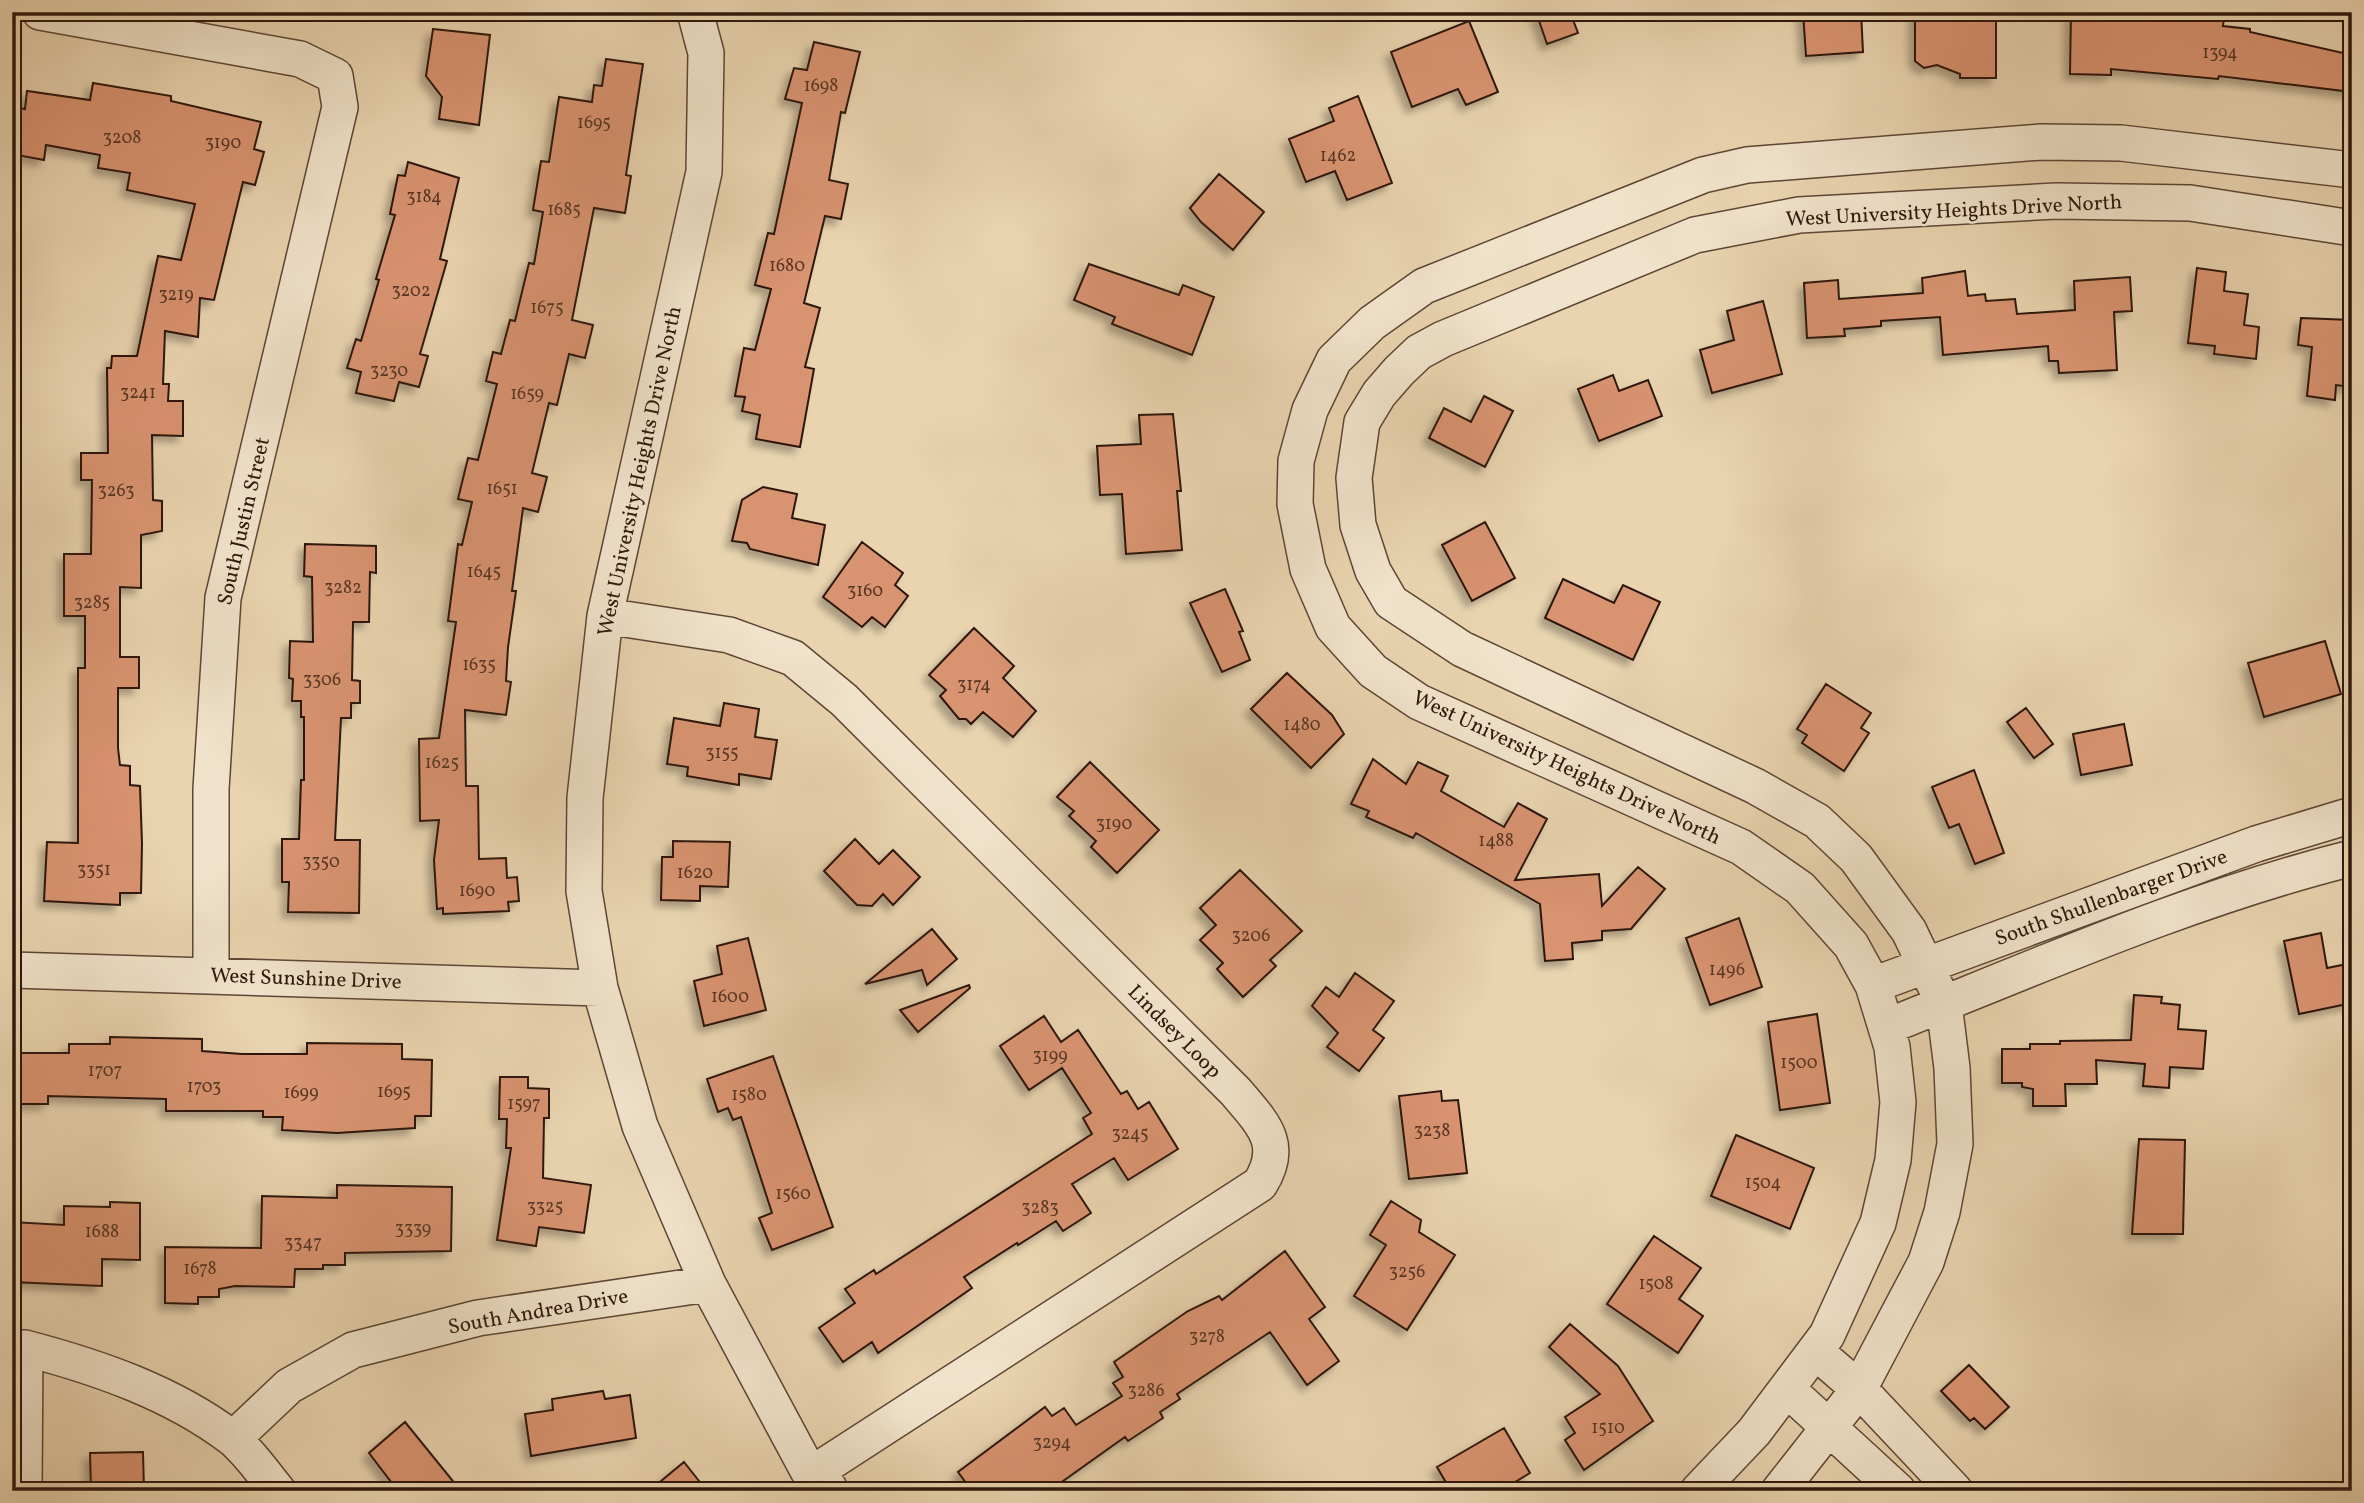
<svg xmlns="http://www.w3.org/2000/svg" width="2364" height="1503" font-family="Vollkorn,serif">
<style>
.building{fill:#d89370;stroke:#2e170c;stroke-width:2;filter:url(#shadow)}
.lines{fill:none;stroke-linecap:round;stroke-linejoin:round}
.minor-casing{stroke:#5d4635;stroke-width:38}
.minor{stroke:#f1e3cb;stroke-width:35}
.labels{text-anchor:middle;stroke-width:5;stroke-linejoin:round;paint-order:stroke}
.number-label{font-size:18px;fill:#583625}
.street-label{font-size:21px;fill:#2e170c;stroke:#f1e3cb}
</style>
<defs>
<filter id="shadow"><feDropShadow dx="-6" dy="6" stdDeviation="3.5" flood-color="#0004"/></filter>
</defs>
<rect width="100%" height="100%" fill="#e9d4af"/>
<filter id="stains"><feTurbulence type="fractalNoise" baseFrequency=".00286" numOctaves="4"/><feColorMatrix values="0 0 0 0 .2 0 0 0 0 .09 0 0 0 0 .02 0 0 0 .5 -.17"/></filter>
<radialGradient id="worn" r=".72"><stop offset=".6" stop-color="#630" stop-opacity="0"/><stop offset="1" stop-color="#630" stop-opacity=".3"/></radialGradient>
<path class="building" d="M1536 12H1570L1578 33 1547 44Z
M1803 12H1861L1863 52 1806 56Z
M1915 12H1996V78H1960V74L1937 65 1924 68 1915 61Z
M2071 12H2199V15L2224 18 2223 26 2250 29V32L2352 55V92L2219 76 2218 79 2111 69V75L2070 74Z
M1469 21 1498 92 1466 105 1458 89 1412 107 1391 52Z
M433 29 490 35 479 125 439 119 442 97 426 76Z
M814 42 860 52 845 113 841 112 829 180 848 184 841 219 825 216 804 303 820 308 805 367 814 369 800 447 756 439 760 415 742 411 745 397 735 396 744 348 755 350 771 289 755 285 768 233 774 234 802 103 785 99 794 68 807 70Z
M606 59 643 64 626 175 631 176 625 213 594 208 572 320 593 325 585 358 569 354 557 405 549 403 532 473 547 477 538 512 523 508 512 591H516L508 647 506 681 511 682 506 715 465 710 466 786H478L479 859 506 858 507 878 517 877 519 901 508 902 509 911 443 914V908L437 909 434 860 439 820 420 821 419 739 439 738 456 622 448 621 458 544 462 545 472 502 458 499 468 458 478 460 497 384 486 381 493 352 501 354 510 320 515 321 529 263 534 264 543 212 533 210 541 161 549 162 559 97 592 102 594 85 602 86Z
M93 83 171 96V101L261 122 254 149 264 152 255 185 243 182 214 300 200 298 198 337 165 331 163 384H169L168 401H183V436L152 435 153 500 162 501V531L141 535V588L120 587V657H139V688H118V748L120 765 130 766V785L140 786 142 844 141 893H120V905L44 901 47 842 78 843V668H85V616H64V554H91L92 480H81V453H108L107 368H111L112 356H137L158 256 181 260 195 204 127 190 130 173 98 168 100 155 46 145 44 160 12 154V107L25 109 27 91 90 100Z
M1358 96 1392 183 1347 200 1335 171 1306 182 1289 139 1334 121 1329 108Z
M408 162 459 178 440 259 447 261 420 354 428 356 419 387 399 382 394 401 356 393 361 372 347 368 356 339 361 341 379 280 376 279 395 215 390 214 398 175 405 176Z
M1219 174 1264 212 1233 250 1201 222 1190 208Z
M1089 264 1179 295 1183 285 1214 297 1192 355 1112 324 1115 317 1074 300Z
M2197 268 2226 272 2224 291 2248 294 2244 325 2259 327 2256 359 2214 354 2215 346 2188 343Z
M1965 271 1968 296 1985 294 1986 301 2015 299 2017 314 2075 310 2074 281 2130 277 2132 311 2114 312 2117 370 2059 373 2058 361H2049L2048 346 1943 355 1940 317 1881 321V326L1844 329 1845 336 1807 338 1804 283 1838 280 1839 299 1923 293 1922 278Z
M1763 301 1782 374 1712 393 1700 350 1734 340 1727 311Z
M2301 318 2352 320V387L2336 385 2335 400 2307 396 2312 347 2298 345Z
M1613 375 1619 391 1648 380 1662 416 1599 441 1578 389Z
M1484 396 1513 411 1485 467 1429 438 1444 408 1471 422Z
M1173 414 1181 491H1177L1182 550 1126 554 1122 494 1100 495 1097 446 1141 444 1139 415Z
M763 487 797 494 792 518 825 525 818 565 750 549 747 543 732 541 742 500Z
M1485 522 1515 578 1472 601 1442 545Z
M862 542 903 573 895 585 908 596 885 627 872 617 862 627 823 597Z
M305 544 376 546V573L370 572 369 622H353L352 680 360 681V703H351V718H341L335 840H360L359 913 288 912 289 882H282V839H299L301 780H304V717H301V701H292L293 679 289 678 290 641 313 642 312 577 304 576Z
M1563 579 1614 603 1623 585 1660 602 1633 660 1545 618Z
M1225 589 1243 631 1239 632 1250 660 1222 672 1190 603Z
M974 628 1014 666 1003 678 1036 711 1013 737 983 712 971 724 966 719H959L940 696 946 690 929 675Z
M2325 641 2341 694 2264 717 2248 663Z
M1287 673 1332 715 1344 734 1311 768 1251 709Z
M1826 684 1871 713 1861 728 1869 733 1844 771 1802 743 1807 735 1797 729Z
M724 703 759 709 755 737 777 740 771 779 739 774V785L687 776 688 767 667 764 674 718 720 726Z
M2026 708 2053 744 2034 758 2007 722Z
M2124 724 2132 765 2081 775 2073 734Z
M1373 759 1406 784 1418 762 1448 776 1441 791 1504 827 1518 803 1547 819 1515 880 1599 874 1602 906 1638 867 1665 889 1631 929 1602 931V940L1572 943 1573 959 1545 961 1540 904 1416 833 1413 838 1366 817 1369 811 1351 804Z
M1090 762 1159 830 1117 873 1091 847 1096 841 1069 816 1074 811 1057 797Z
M1974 770 2004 853 1975 864 1959 824 1949 828 1932 787Z
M855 839 879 864 893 850 920 877 893 905 883 894 872 906 857 905 824 871Z
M673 841 730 842 728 887 700 886V901L661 900 662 857H673Z
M1240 870 1302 931 1270 960 1276 966 1243 997 1217 969 1223 963 1200 940 1216 925 1200 908Z
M1739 918 1762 987 1710 1005 1686 938Z
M932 929 957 959 927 985 922 970 865 984Z
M2321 933 2327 968 2352 963V1003L2299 1014 2284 941Z
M748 938 766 1010 704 1026 694 981 722 974 717 946Z
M1355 973 1394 1001 1373 1030 1384 1038 1359 1071 1327 1047 1338 1033 1312 1006 1326 987 1339 997Z
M969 985 970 988 918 1032 900 1010Z
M2134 995 2162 997 2161 1003 2180 1005 2178 1029 2206 1031 2203 1069 2170 1067 2169 1088 2143 1086 2145 1064 2096 1060 2097 1084H2065L2066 1106H2033V1089L2022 1087V1083H2002V1049H2030V1044H2060V1041L2131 1040Z
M1817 1014 1830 1103 1780 1110 1768 1022Z
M1044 1016 1061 1042 1078 1030 1121 1094 1127 1091 1138 1109 1149 1102 1178 1149 1128 1180 1114 1158 1072 1184 1091 1213 1063 1231 1056 1221 1018 1245 1017 1243 964 1277 972 1288 913 1329 878 1353 872 1342 843 1362 819 1328 855 1303 845 1289 874 1270 876 1274 1092 1134 1083 1118 1091 1113 1062 1068 1029 1090 1000 1046Z
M110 1037 202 1039V1051L242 1054H307V1043L402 1044V1059L432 1060 431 1116H415V1128L337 1133 282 1130 283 1117H263V1111H166V1099L48 1096V1104H12V1053H69V1044H110Z
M773 1056 833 1227 772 1250 759 1218 772 1213 741 1117 733 1120 728 1108 718 1112 707 1079Z
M500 1077H528V1088L549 1089V1118H544L543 1178 591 1185 584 1233 539 1227 536 1246 497 1240 511 1148H506L507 1119H499Z
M1441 1091 1442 1101 1458 1100 1467 1173 1409 1179 1399 1096Z
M1736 1135 1814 1168 1790 1229 1711 1196Z
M2139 1139 2185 1140 2183 1234H2132Z
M337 1185 452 1187 451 1251 345 1253V1265H323V1269H295L294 1287 235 1286 219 1289V1297H198V1304L165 1303V1247L261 1248 262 1196 337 1198Z
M1391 1201 1421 1220 1419 1232 1455 1255 1407 1330 1354 1296 1386 1245 1370 1235Z
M110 1202 140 1203V1260L102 1259V1286L12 1282V1222L64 1225V1206L110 1207Z
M1654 1236 1701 1268 1679 1299 1703 1316 1678 1353 1607 1304Z
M1285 1251 1325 1307 1309 1319 1339 1361 1307 1385 1270 1332 1177 1394 1180 1399 1160 1412 1163 1418 1128 1441 1125 1437 1049 1491H972L958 1472 1045 1407 1052 1416 1064 1408 1076 1425 1122 1396 1113 1383 1123 1377 1114 1362 1188 1311 1219 1296 1222 1300Z
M1570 1324 1618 1366 1653 1421 1584 1470 1565 1440 1575 1433 1565 1417 1600 1394 1549 1347Z
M1969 1365 2009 1407 1985 1429 1974 1418 1970 1421 1941 1391Z
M603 1391 605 1399 630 1395 636 1438 531 1456 525 1414 553 1410 552 1399Z
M405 1422 461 1491H398L369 1453Z
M1504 1428 1530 1473 1500 1491H1451L1437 1467Z
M143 1452 144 1491H91L90 1453Z
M684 1462 707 1491H649Z"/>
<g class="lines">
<g class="minor-casing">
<path id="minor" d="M40 12 300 59 335 76 340 107 223 598 211 789V975
M695 12 706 53 704 172 605 616 585 798 584 891 600 988 640 1126 708 1284 819 1491
M605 616 729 635 793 658 844 700 1236 1092C1263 1124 1285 1144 1260 1184L812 1474 829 1488
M12 970 600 988
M1873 985 2256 844 2352 815
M1886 1027C2039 966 2192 898 2352 858
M12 1348H25C97 1367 171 1392 232 1438 249 1452 264 1474 278 1491
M1815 1351 1859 1389 1955 1491
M1787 1389 1898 1491
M233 1439 289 1386 353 1350 478 1318 708 1284
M24 1491 25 1348
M1698 1491 1754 1432 1827 1335 1878 1223 1893 1160 1898 1102 1892 1047 1873 985 1851 945 1800 888 1741 847 1419 702 1373 671 1333 627 1308 569 1295 504 1296 461 1310 410 1334 360 1372 323 1424 286 1703 175 1747 165 2041 142 2121 143 2352 170
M1779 1491 1859 1389 1926 1262 1942 1212 1955 1144 1952 1068 1944 1004 1909 931 1856 858 1817 821 1755 786 1462 649 1391 602 1373 571 1358 525 1354 478 1362 422 1379 394 1399 371 1419 352 1443 339 1695 235 1799 215 2056 201 2190 203 2352 228"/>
</g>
<use href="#minor" class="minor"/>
</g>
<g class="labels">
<g class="number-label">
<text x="2220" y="58">1394</text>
<text x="821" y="91">1698</text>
<text x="594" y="128">1695</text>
<text x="122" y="143">3208</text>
<text x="223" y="148">3190</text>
<text x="1338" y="161">1462</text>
<text x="424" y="202">3184</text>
<text x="564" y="215">1685</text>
<text x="787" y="271">1680</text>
<text x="411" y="296">3202</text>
<text x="176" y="300">3219</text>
<text x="547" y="313">1675</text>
<text x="389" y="376">3230</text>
<text x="138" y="398">3241</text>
<text x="527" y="399">1659</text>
<text x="502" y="494">1651</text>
<text x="116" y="496">3263</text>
<text x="484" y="577">1645</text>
<text x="343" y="593">3282</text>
<text x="865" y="596">3160</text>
<text x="92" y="608">3285</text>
<text x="479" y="670">1635</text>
<text x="322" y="685">3306</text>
<text x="974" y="690">3174</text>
<text x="1302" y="730">1480</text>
<text x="722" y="758">3155</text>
<text x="442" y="768">1625</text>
<text x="1114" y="829">3190</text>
<text x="1496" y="846">1488</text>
<text x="321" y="867">3350</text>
<text x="94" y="875">3351</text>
<text x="695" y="878">1620</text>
<text x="477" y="896">1690</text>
<text x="1251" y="941">3206</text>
<text x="1727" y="975">1496</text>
<text x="730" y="1002">1600</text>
<text x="1050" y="1061">3199</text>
<text x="1799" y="1068">1500</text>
<text x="105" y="1076">1707</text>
<text x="204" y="1092">1703</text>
<text x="394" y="1097">1695</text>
<text x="301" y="1098">1699</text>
<text x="749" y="1100">1580</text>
<text x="524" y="1109">1597</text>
<text x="1432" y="1136">3238</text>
<text x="1130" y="1139">3245</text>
<text x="1763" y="1188">1504</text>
<text x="793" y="1199">1560</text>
<text x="545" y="1212">3325</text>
<text x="1040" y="1213">3283</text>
<text x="413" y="1234">3339</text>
<text x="102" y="1237">1688</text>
<text x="303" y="1248">3347</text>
<text x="200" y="1274">1678</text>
<text x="1407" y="1277">3256</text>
<text x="1656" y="1289">1508</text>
<text x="1207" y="1342">3278</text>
<text x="1146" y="1396">3286</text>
<text x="1608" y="1433">1510</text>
<text x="1052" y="1448">3294</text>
</g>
<g class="street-label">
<text transform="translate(1954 210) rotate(-3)" y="7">West University Heights Drive North</text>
<text transform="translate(639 471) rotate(-78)" y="7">West University Heights Drive North</text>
<text transform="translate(243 521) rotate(-77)" y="7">South Justin Street</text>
<text transform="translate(1567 767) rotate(25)" y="7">West University Heights Drive North</text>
<text transform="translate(2111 897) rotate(-20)" y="7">South Shullenbarger Drive</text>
<text transform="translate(306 978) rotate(2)" y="7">West Sunshine Drive</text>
<text transform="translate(1175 1031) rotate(45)" y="7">Lindsey Loop</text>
<text transform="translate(538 1311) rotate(-10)" y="7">South Andrea Drive</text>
</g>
</g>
<rect width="2364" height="1503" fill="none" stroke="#e9d4af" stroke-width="42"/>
<rect x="14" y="14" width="2336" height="1475" fill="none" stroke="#2e170c" stroke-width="3.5"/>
<rect x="21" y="21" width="2322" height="1461" fill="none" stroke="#2e170c" stroke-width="2"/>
<rect width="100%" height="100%" filter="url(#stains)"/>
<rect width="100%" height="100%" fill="url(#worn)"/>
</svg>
